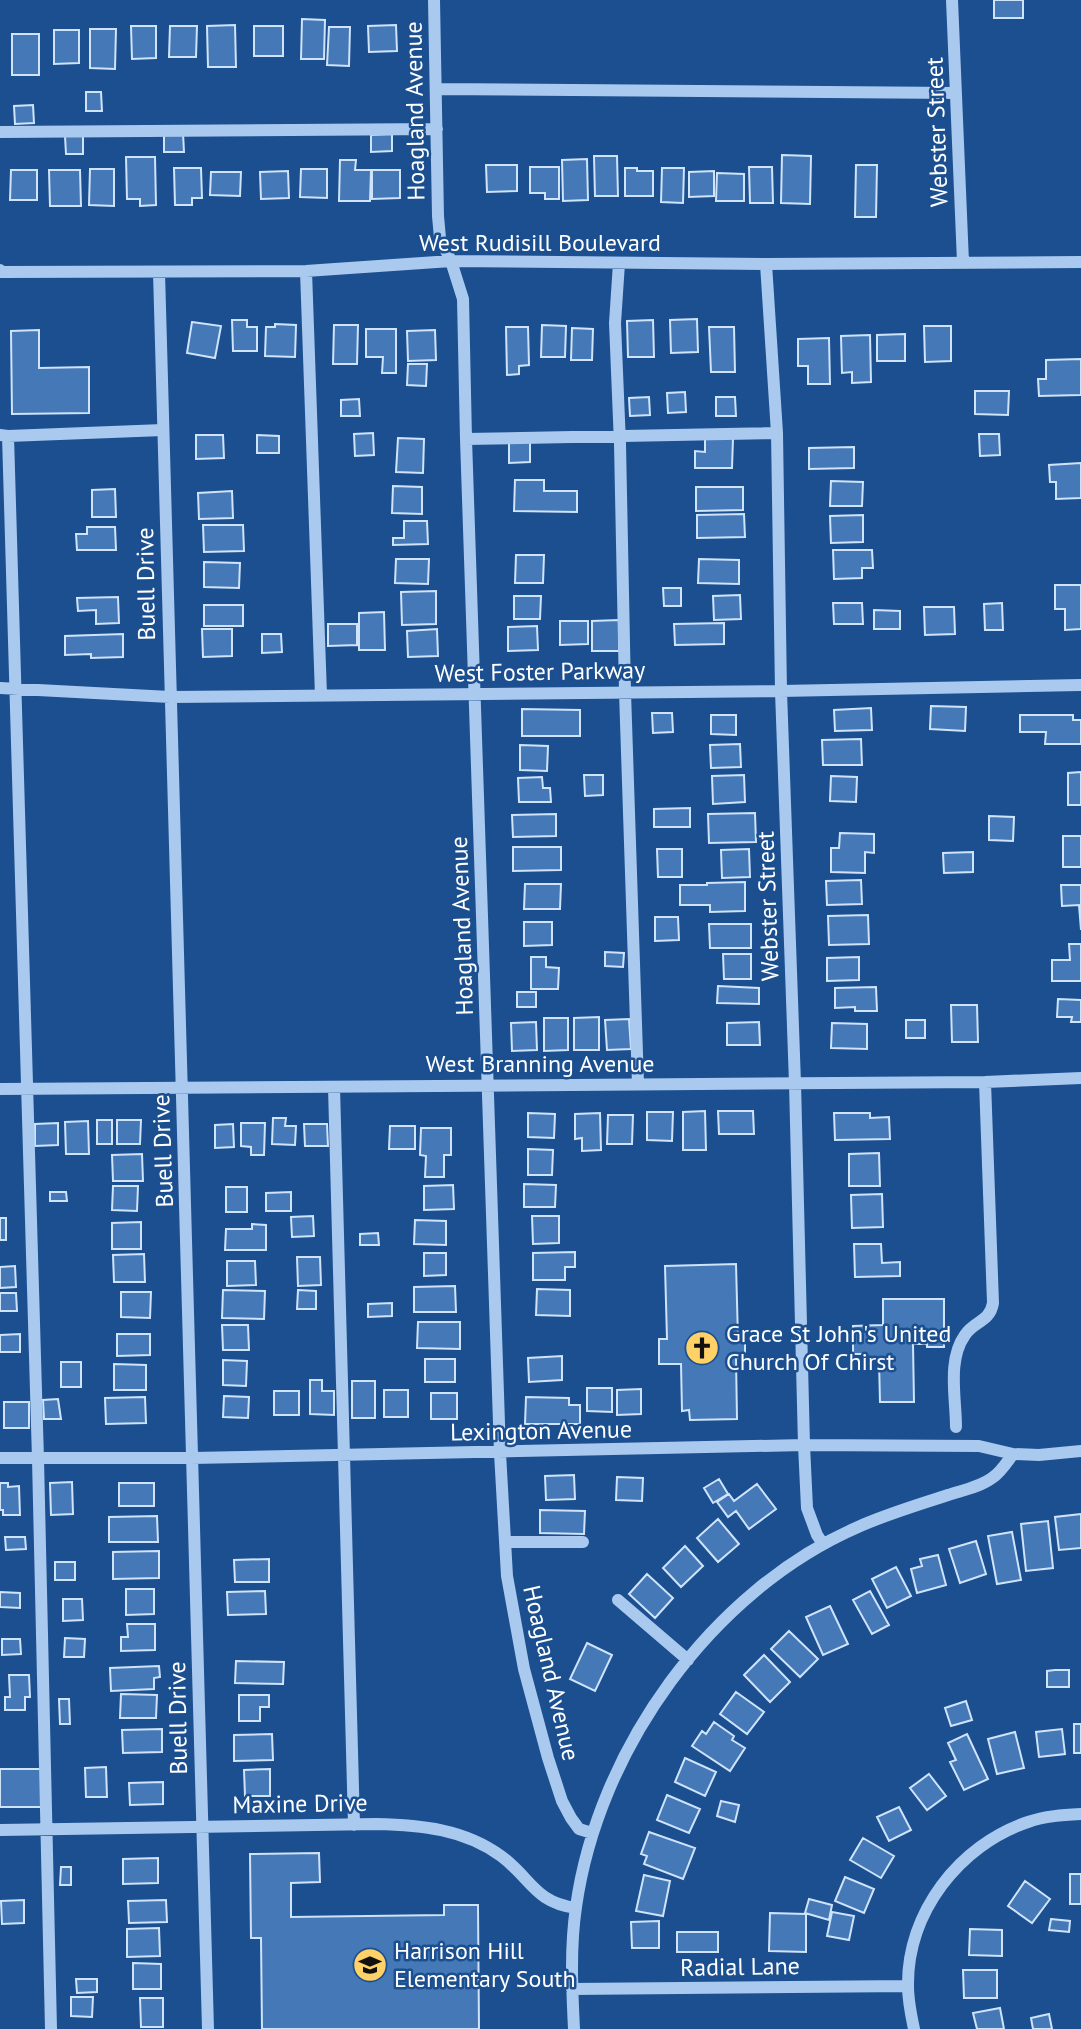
<svg xmlns="http://www.w3.org/2000/svg" width="1081" height="2029" font-family="'PT Sans',sans-serif">
<style>
.building{fill:#4478b7;stroke:#cfe3fa;stroke-width:2}
.lines{fill:none;stroke-linecap:round;stroke-linejoin:round}
.minor{stroke:#a9c9ee;stroke-width:12}
.labels{text-anchor:middle;stroke-width:5;stroke-linejoin:round;paint-order:stroke}
.street-label{font-size:24px;fill:#fff;stroke:#1b4f8f}
.poi-label{font-size:24px;fill:#fff;stroke:#1b4f8f;text-anchor:start}
</style>
<rect width="100%" height="100%" fill="#1b4f8f"/>
<path class="building" d="M994 0H1023V18H994Z
M302 19 325 20 324 59H301Z
M235 25 236 67H208L207 26Z
M396 25 397 51 369 52 368 26Z
M131 26H156V58L132 59Z
M170 26H197L196 57H169Z
M254 26H283V56H254Z
M329 27H350L349 66 327 65Z
M90 29H116L115 69 90 68Z
M54 30H79V63L54 64Z
M12 34H39V75H12Z
M86 92H101L102 111H86Z
M33 105 34 123 15 124 14 106Z
M183 133 184 152H164V134Z
M392 134V151L371 152V135Z
M65 136H83V154H66Z
M782 155 811 156 810 204 781 203Z
M594 156H617L618 196H595Z
M126 157H155L156 205 140 206V199H127Z
M587 159 588 200 563 201 562 160Z
M340 160H356L355 170H371L370 201H339Z
M486 165H517V191L487 192Z
M856 165H877L876 217H855Z
M530 167H559V199H545V193H530Z
M749 167H772L773 203H750Z
M174 168H201L202 198H192V205H175Z
M625 168H637V171H653V196H625Z
M662 168H684L683 203 661 202Z
M90 169H114V206L89 205Z
M301 169H327V198L300 197Z
M11 170H37V200H10Z
M49 170H80L81 206H50Z
M372 170H400V198L372 199Z
M288 171 289 198 261 199 260 172Z
M714 171V196L689 197V172Z
M211 172H241L240 196 210 195Z
M717 173 744 174V201H716Z
M697 319 698 352 671 353 670 320Z
M232 320H247V327H257V351H233Z
M653 320 654 357H628L627 321Z
M192 322 221 326 215 358 187 353Z
M275 324 296 325 295 357 265 356 266 327H275Z
M334 325H358L357 364H333Z
M542 325 566 326 565 357H541Z
M924 326H951V361L925 362Z
M506 327H528L529 365 519 366V374L507 375Z
M709 327H734L735 372H711Z
M572 328 593 329 592 360H571Z
M366 329H396V373H382L383 357H366Z
M39 330V368L89 367V413L12 414 11 331Z
M435 330 436 360 408 361 407 331Z
M905 334V361H877V335Z
M870 335 871 382 852 383V372L842 373 841 336Z
M829 338 830 384H808V366H798V339Z
M1081 359V395L1039 396 1038 379H1046V360Z
M408 364H427L426 386 407 385Z
M975 391H1009L1008 415 975 414Z
M685 392 686 412 668 413 667 393Z
M649 397 650 415 630 416 629 398Z
M716 397H735L736 416H716Z
M359 399 360 416H341V400Z
M373 433 374 455 355 456 354 434Z
M979 434H999L1000 455 980 456Z
M196 435H223L224 458 196 459Z
M257 435 279 436V453H257Z
M398 438 424 439 423 473 396 472Z
M705 438H733L732 468H695V451L705 452Z
M509 442H530V462L509 463Z
M854 447V468L809 469V448Z
M1081 463V498L1056 499V482H1050L1049 465Z
M515 480H544V491H577V512L514 511Z
M831 481 863 482 862 506H830Z
M393 486 422 487V514L392 513Z
M696 487H743V510L696 511Z
M115 489 116 517H92V490Z
M232 491 233 518 199 519 198 493Z
M744 514 745 537 697 538V515Z
M863 515V542L831 543 830 516Z
M404 521H427L428 544 393 545V538H404Z
M203 525H243L244 551 204 552Z
M87 527H115L116 550H77L76 534H87Z
M833 550H872L873 568H862V578L834 579Z
M516 555H544L543 583H515Z
M396 559H429L428 584 395 583Z
M699 559 739 560V584L698 583Z
M204 562 240 563 239 588 204 587Z
M1055 585H1081V629L1065 630V609H1055Z
M663 588H681V606H664Z
M436 591V624L402 625 401 592Z
M740 595 741 619 714 620 713 596Z
M514 596H541L540 619H514Z
M118 597 119 623 96 624V610L78 611 77 598Z
M833 603H862L863 624H834Z
M1002 603 1003 630H985L984 604Z
M204 605H243V626H204Z
M924 607H954L955 634 925 635Z
M874 610 900 611V629H874Z
M384 612 385 650H359V613Z
M619 620V651H592V621Z
M560 621H588V644L560 645Z
M724 623V644L675 645 674 624Z
M328 624H357V645L328 646Z
M537 626 538 650 508 651V627Z
M202 629H232V656L203 657Z
M437 629 438 656 408 657 407 631Z
M123 634V657L91 658V654L65 655V636Z
M262 634H281L282 652 262 653Z
M931 706 966 707 965 731 930 729Z
M871 708 872 730 835 731 834 710Z
M522 709 580 710V736H522Z
M652 713H672L673 732 653 733Z
M711 715H736V735L711 734Z
M1020 715H1073V720H1081V744H1045L1046 732H1020Z
M861 739 862 765H823L822 740Z
M740 744 741 767 711 768 710 745Z
M520 745 548 746 547 771 520 770Z
M1081 772V805H1068V773Z
M584 775H603V795L585 796Z
M744 775 745 802 713 804 712 776Z
M831 776 857 777 856 802 830 801Z
M542 777 543 788H550L551 802H519L518 778Z
M690 808V827H654V809Z
M755 813 756 842 709 843 708 814Z
M556 814V836L513 837 512 815Z
M989 816 1014 817 1013 841 989 840Z
M840 833 874 834V853L865 852V873L831 872V848H839Z
M1063 836H1081V867H1063Z
M513 847H561V870L513 871Z
M657 849H682V877H658Z
M749 849 750 877 722 878 721 850Z
M973 852V872L944 873 943 853Z
M861 880 862 904 827 905 826 881Z
M745 882V911L710 912V905H680V885H707V883Z
M525 884H561L560 909H524Z
M1061 885H1081V930L1079 905 1062 906Z
M868 915 869 944 829 945 828 916Z
M655 917H678L679 940 655 941Z
M524 922H552V945L524 946Z
M709 924H751V948H710Z
M1069 944H1081V981H1052V960H1070Z
M605 952 624 953 623 967 605 966Z
M723 954H751V979H724Z
M531 957H546V967L559 968 558 989H531Z
M859 957V980L827 981V958Z
M718 986 759 988V1004L717 1003Z
M876 987 877 1011H855V1007L835 1008V988Z
M517 992H536V1007H517Z
M1058 999 1081 1000V1022H1071L1072 1017H1057Z
M951 1005H977L978 1042H952Z
M599 1017V1050H574V1018Z
M544 1018H568V1050L544 1051Z
M629 1019 631 1049 607 1050 605 1020Z
M906 1020H925V1038H906Z
M536 1022 537 1050 512 1051 511 1023Z
M759 1022 760 1045H727V1023Z
M832 1023 867 1024V1049L831 1048Z
M705 1111 706 1150H683V1112Z
M718 1111H753L754 1134H719Z
M647 1112H673L672 1141 647 1140Z
M528 1113 555 1114 554 1138 528 1137Z
M600 1113 601 1150 582 1151V1138L575 1139V1114Z
M834 1113H870V1118L889 1117 890 1139 835 1140Z
M608 1115H633L632 1144H607Z
M273 1118H286L285 1126H296L295 1145 272 1144Z
M97 1120H112V1144H97Z
M117 1120H141L140 1144H117Z
M88 1121 89 1154H66L65 1122Z
M58 1123V1145L35 1146V1124Z
M241 1123H265L264 1155H251V1147L241 1146Z
M233 1124 234 1147 215 1148V1125Z
M304 1124H327L328 1146H305Z
M390 1126H415V1149H389Z
M421 1128H451V1155H444V1177H425L426 1156 420 1155Z
M528 1149 553 1150 552 1175H528Z
M879 1153 880 1186H849V1154Z
M142 1154 143 1181H113L112 1155Z
M524 1184 556 1185 555 1207H524Z
M453 1185 454 1209 424 1210V1186Z
M113 1186H138L137 1211 112 1210Z
M226 1187H247V1212H226Z
M50 1192H66L67 1201H50Z
M291 1192V1211H266V1193Z
M882 1194 883 1227 852 1228 851 1195Z
M313 1216 314 1236 292 1237 291 1217Z
M532 1216H559V1243L533 1244Z
M0 1218H6V1240H0Z
M415 1220 446 1221V1245L414 1244Z
M141 1222V1249H112V1223Z
M252 1224 266 1225V1250H225L226 1229H252Z
M378 1233 379 1245H360V1234Z
M854 1244H881L882 1263 900 1262V1276L855 1277Z
M575 1252V1267H565V1280H533V1253Z
M424 1253H446V1275L424 1276Z
M144 1254 145 1282H114L113 1255Z
M297 1257H320L321 1285 298 1286Z
M227 1261H255L256 1285 227 1286Z
M736 1264 738 1339H745V1357L736 1358 737 1419 690 1420 689 1410 682 1411 681 1364H659V1339H667L665 1266Z
M15 1266 16 1287 0 1288V1267Z
M455 1286 456 1312H414V1287Z
M537 1289 570 1290V1316L536 1315Z
M223 1290 265 1291 264 1319 222 1318Z
M298 1290 316 1291V1309H297Z
M121 1292H151L150 1318 121 1317Z
M0 1293H16L17 1311H0Z
M883 1299H944V1347H927V1344H913L914 1402H880L879 1360 866 1361V1354H853V1326L883 1325Z
M392 1303V1316L368 1317V1304Z
M418 1322H460V1349L417 1348Z
M222 1325H248L249 1350H223Z
M20 1334V1352H0V1335Z
M117 1334H150V1355L117 1356Z
M562 1356V1380L529 1382 528 1358Z
M425 1359H455V1382H425Z
M223 1360 247 1361 246 1386 223 1385Z
M61 1362H81V1387H61Z
M114 1364 146 1365V1390H114Z
M310 1380H322V1391H334V1415L310 1414Z
M352 1381H375V1418H352Z
M587 1388H612V1412L587 1411Z
M641 1389V1414L617 1415V1390Z
M384 1390H408V1417H384Z
M274 1391H299V1415H274Z
M431 1393H457V1419H431Z
M224 1396 249 1397 248 1418 223 1417Z
M145 1397 146 1423 106 1424 105 1398Z
M526 1397 569 1398V1405H580V1424H525Z
M58 1399 61 1419H44L43 1400Z
M4 1402H29V1428H4Z
M574 1475 575 1499 546 1500 545 1476Z
M617 1477 643 1478 642 1501 616 1500Z
M719 1479 728 1494 713 1503 704 1488Z
M72 1482 73 1514 51 1515 50 1483Z
M0 1483H8V1487L19 1486 20 1515H3V1510H0Z
M119 1483H154V1506H119Z
M757 1484 776 1509 749 1529 736 1511 728 1517 717 1502 729 1494 734 1501Z
M540 1510 585 1511 584 1534 540 1533Z
M1081 1514V1548L1059 1550 1055 1517Z
M157 1516 158 1542H109V1517Z
M718 1519 739 1544 718 1562 697 1538Z
M1048 1521 1053 1568 1026 1571 1021 1524Z
M1012 1532 1021 1580 997 1584 988 1536Z
M5 1537H25L26 1549 6 1550Z
M976 1541 986 1574 960 1583 949 1549Z
M685 1546 703 1566 681 1587 663 1568Z
M159 1551V1578L113 1579V1552Z
M938 1555 946 1585 917 1593 911 1569 922 1566 920 1559Z
M269 1559V1582H235L234 1560Z
M55 1562H75V1580H55Z
M896 1567 911 1596 887 1608 872 1579Z
M647 1574 673 1598 655 1618 629 1594Z
M126 1589H154V1614L126 1615Z
M265 1591 266 1614 228 1615 227 1592Z
M870 1591 889 1625 872 1634 853 1600Z
M0 1592 20 1593V1608L0 1607Z
M63 1599H82L83 1620 63 1621Z
M830 1606 848 1644 823 1655 806 1617Z
M127 1624H155V1650L121 1651V1637H128Z
M789 1631 818 1659 800 1677 771 1649Z
M65 1638 85 1639 84 1657H64Z
M2 1639H20L21 1654 2 1655Z
M587 1643 612 1655 595 1691 570 1679Z
M764 1655 790 1682 770 1702 744 1675Z
M236 1661 284 1662 283 1684 235 1683Z
M159 1666 160 1677 154 1678V1689L111 1691 110 1668Z
M1055 1670H1069V1687H1047V1671Z
M9 1675H29L30 1697H25V1710H5V1697H10Z
M736 1692 764 1712 747 1734 720 1714Z
M121 1694 157 1695 156 1718H120Z
M239 1695H269V1707H260V1721H239Z
M59 1699H69L70 1724H60Z
M966 1701 972 1720 951 1726 945 1708Z
M714 1722 734 1736 732 1740 745 1748 730 1771 692 1746 702 1731 706 1734Z
M1074 1724H1081V1753H1074Z
M162 1729V1752L123 1753 122 1730Z
M1062 1729 1065 1754 1039 1757 1036 1732Z
M1015 1732 1024 1768 997 1774 988 1739Z
M272 1734 273 1760 234 1761V1735Z
M967 1734 988 1779 964 1790 950 1762 956 1760 948 1743Z
M685 1758 716 1772 705 1796 675 1782Z
M106 1767 107 1797H86L85 1768Z
M0 1769H41V1807H0Z
M270 1769V1796H245L244 1770Z
M929 1774 946 1796 927 1810 910 1788Z
M163 1782V1804L130 1805 129 1783Z
M667 1795 700 1809 689 1833 657 1820Z
M721 1801 739 1805 735 1822 717 1816Z
M899 1807 911 1830 889 1841 877 1817Z
M649 1832 695 1848 683 1879 644 1864 647 1856 641 1854Z
M863 1838 894 1856 881 1878 850 1860Z
M319 1853 320 1882 291 1883V1917L444 1915V1905H478L479 2029H262L261 1938H251L250 1854Z
M158 1858V1883L123 1884V1859Z
M61 1867H71V1885H60Z
M1070 1874H1081V1904H1070Z
M644 1875 670 1881 663 1916 636 1911Z
M845 1877 874 1889 864 1913 835 1901Z
M1025 1881 1050 1899 1032 1923 1008 1906Z
M809 1899 832 1905 829 1920 805 1913Z
M24 1900V1923L2 1924 1 1901Z
M166 1900 167 1922 129 1923 128 1901Z
M832 1912 854 1916 849 1940 827 1936Z
M770 1913 806 1914V1952L769 1951Z
M1051 1919 1070 1921 1069 1932 1049 1930Z
M659 1921V1948H632L631 1922Z
M159 1928 160 1956 127 1957V1929Z
M970 1929 1002 1930V1956L969 1955Z
M677 1932H718V1952H677Z
M133 1963 161 1964V1989H133Z
M963 1970H997V1998H964Z
M76 1979H97V1992L77 1993Z
M71 1997H93L92 2017 71 2016Z
M140 1998H163V2027H141Z
M1000 2008 1004 2029H977L973 2013Z
M1049 2014 1052 2029H1033L1031 2018Z"/>
<g class="lines">
<path class="minor" d="M434 0 438 216 440 238 451 261 463 299 466 439 500 1453 507 1576 524 1669 548 1758 562 1801 571 1818 579 1829 592 1833
M952 0 963 262
M436 89 956 93
M0 132 437 129
M619 263 615 323 620 444 625 692 638 1084
M766 264 777 433 781 691 795 1083 804 1445 807 1508 817 1535 823 1544
M0 270V272L306 271 451 261 766 264 1081 262
M306 271 321 695
M159 272 208 2029
M0 435 8 436 163 430
M8 436 38 1459 51 2029
M466 439 777 433
M0 688 170 697 781 691 1081 685
M334 1087 354 1825
M0 1089 985 1082 1081 1078
M956 1427C956 1398 947 1360 965 1335 974 1321 990 1322 993 1303L985 1082
M0 1458H192L804 1445 979 1446 1013 1454 1039 1455 1081 1451
M505 1542H583
M618 1600 688 1660
M0 1830 376 1824C421 1825 464 1829 501 1856 532 1879 534 1902 576 1908
M572 1989 908 1986
M574 2029C572 1988 570 1948 576 1907 598 1750 711 1591 858 1527 887 1514 918 1505 948 1495 963 1490 980 1487 992 1478 1001 1472 1007 1462 1013 1454
M914 2029C911 2015 908 2000 908 1986 907 1913 959 1845 1028 1822 1045 1816 1063 1815 1081 1814"/>
</g>
<defs>
<g id="church-disc" transform="scale(1.75)"><circle r="9.5" fill="#ffd166" stroke="#1b4f8f"/><path d="M-1.2-6h2.4v3.5h3.3v2.4h-3.3V6h-2.4V-.1h-3.3v-2.4h3.3Z" fill="#111"/></g>
<g id="school-disc" transform="scale(1.75)"><circle r="9.5" fill="#ffd166" stroke="#1b4f8f"/><path d="M0-5L7-2L0 1L-7-2ZM-4 1L0 2.5L4 1V4Q0 6-4 4Z" fill="#111"/></g>
</defs>
<g fill-rule="evenodd">
<use href="#church-disc" x="702" y="1348"/>
<use href="#school-disc" x="370" y="1965"/>
</g>
<g class="labels">
<g class="street-label">
<text transform="translate(415 111) rotate(-91)" y="8">Hoagland Avenue</text>
<text transform="translate(937 132) rotate(-92)" y="8">Webster Street</text>
<text x="540" y="251">West Rudisill Boulevard</text>
<text transform="translate(146 584) rotate(-91)" y="8">Buell Drive</text>
<text transform="translate(540 672) rotate(-1)" y="8">West Foster Parkway</text>
<text transform="translate(768 906) rotate(-92)" y="8">Webster Street</text>
<text transform="translate(462 926) rotate(-92)" y="8">Hoagland Avenue</text>
<text x="540" y="1072">West Branning Avenue</text>
<text transform="translate(163 1151) rotate(-92)" y="8">Buell Drive</text>
<text transform="translate(541 1431) rotate(-1)" y="8">Lexington Avenue</text>
<text transform="translate(551 1673) rotate(77)" y="8">Hoagland Avenue</text>
<text transform="translate(178 1718) rotate(-91)" y="8">Buell Drive</text>
<text transform="translate(300 1804) rotate(-1)" y="8">Maxine Drive</text>
<text transform="translate(740 1967) rotate(-1)" y="8">Radial Lane</text>
</g>
<g class="poi-label">
<text x="726" y="1342">Grace St John's United<tspan x="726" dy="28">Church Of Chirst</tspan></text>
<text x="394" y="1959">Harrison Hill<tspan x="394" dy="28">Elementary South</tspan></text>
</g>
</g>
</svg>
